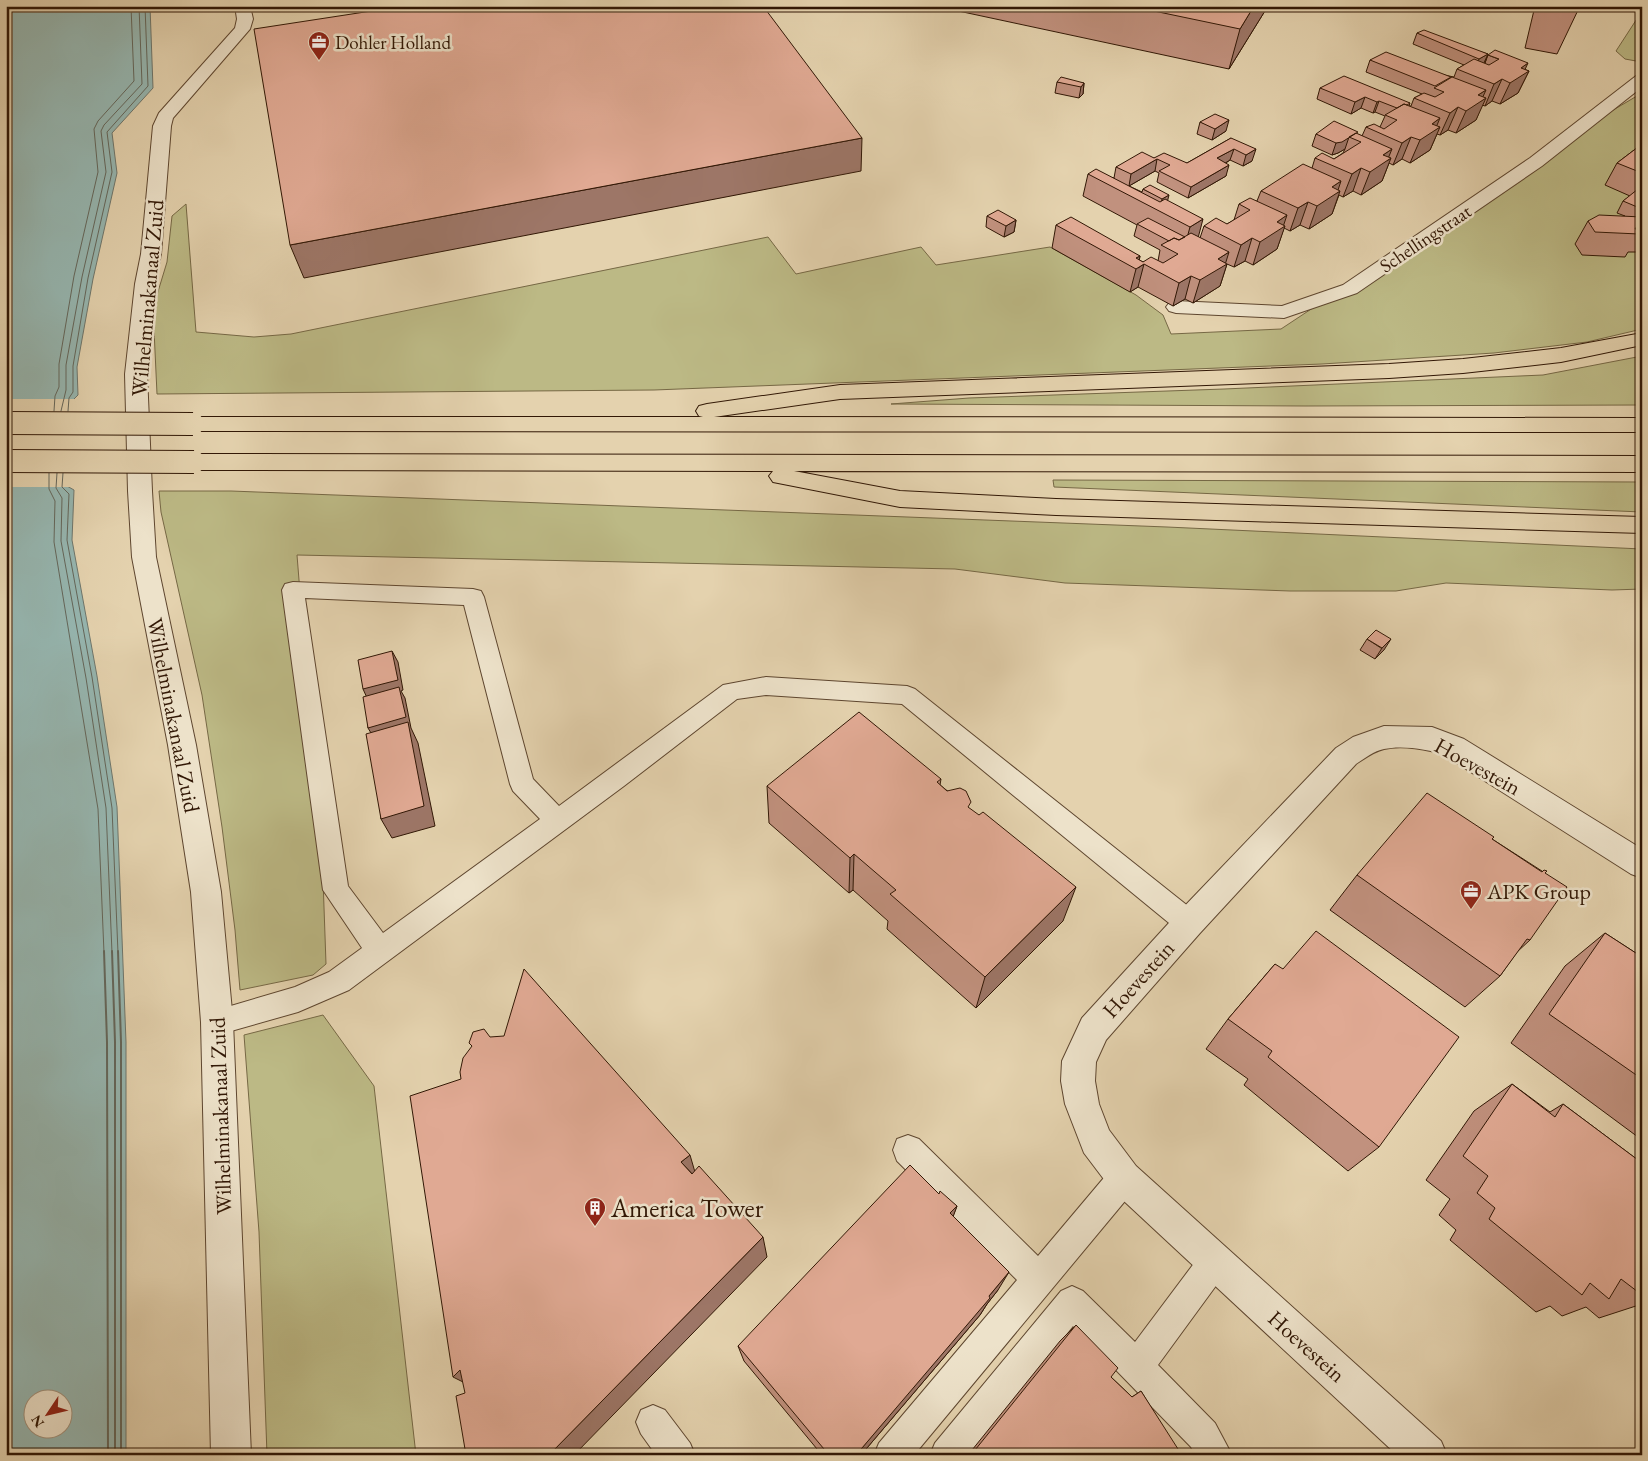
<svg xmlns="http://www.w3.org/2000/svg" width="1648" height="1461" font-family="'EB Garamond',serif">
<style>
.green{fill:#bcb985;stroke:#766845}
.water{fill:#96b6b0;stroke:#6e766c;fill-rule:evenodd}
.pier{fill:#e4d2ae}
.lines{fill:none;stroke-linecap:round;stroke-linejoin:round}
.shore-far1{stroke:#64665a;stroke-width:1}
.shore{stroke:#64665a;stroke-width:2}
.lane-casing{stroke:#5e462f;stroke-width:2}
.street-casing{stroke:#5e462f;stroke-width:2}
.highway-casing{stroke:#311705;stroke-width:2}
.lane{fill:#ede2ca;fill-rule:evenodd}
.street{fill:#ede2ca;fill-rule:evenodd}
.highway{fill:#e4d2ae;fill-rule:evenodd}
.highway-bridge-casing{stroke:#311705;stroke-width:24;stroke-linecap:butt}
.highway-bridge{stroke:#e4d2ae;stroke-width:22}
.wall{fill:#c1917e;stroke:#311705}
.shaded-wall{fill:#9d7667;stroke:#311705}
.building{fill:#e0a993;stroke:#311705}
.labels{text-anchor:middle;stroke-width:5;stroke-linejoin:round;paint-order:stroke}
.far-poi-label{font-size:19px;fill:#311705;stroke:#ede2ca;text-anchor:start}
.far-street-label{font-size:19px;fill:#311705;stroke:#ede2ca}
.street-label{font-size:22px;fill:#311705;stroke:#ede2ca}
.poi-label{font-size:22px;fill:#311705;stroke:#ede2ca;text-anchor:start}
.near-poi-label{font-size:26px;fill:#311705;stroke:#ede2ca;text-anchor:start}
</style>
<rect width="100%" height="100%" fill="#e4d2ae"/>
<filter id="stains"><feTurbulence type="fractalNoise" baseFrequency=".004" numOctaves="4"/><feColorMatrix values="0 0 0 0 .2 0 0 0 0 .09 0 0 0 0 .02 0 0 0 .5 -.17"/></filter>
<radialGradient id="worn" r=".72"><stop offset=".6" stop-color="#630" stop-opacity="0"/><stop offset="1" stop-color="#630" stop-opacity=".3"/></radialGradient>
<path class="green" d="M1642 11V48L1636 61 1625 59 1616 51Z
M1642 93V329L1587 342 1494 353 1322 364 654 390 157 394 153 308 167 262 172 216 186 204 196 332 254 337 291 334 768 237 796 274 921 247 936 265 1050 247 1136 295 1163 315 1171 334 1281 329 1603 116Z
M1642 356V405L1305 406 891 404 969 398 1224 389 1543 375Z
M1053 480 1642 482V512L1054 487Z
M159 491H231L1167 527 1642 549V589L1612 590 1446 583 1396 591H1290L1065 583 955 569 297 555 323 879 326 964 313 975 240 990 235 930 222 827 202 695 161 512Z
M323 1015 374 1086 416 1455H267L259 1232 244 1035Z"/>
<path class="water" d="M6 6H150L153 88 112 133 117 173 93 279 77 367 78 395 74 399 67 486 74 490 72 540 97 676 117 807 126 1042V1455H6ZM32 1398H62V1428H32Z"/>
<path class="pier" d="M6 399H78L76 400 70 485 73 487H6Z"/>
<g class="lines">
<path class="shore-far1" d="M54 411 55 396 59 387V364L74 276 98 172 94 129 98 121 134 81 131 6
M61 411 66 390V365L82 277 106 172 101 131 104 125 142 84 139 6
M68 411 69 398 73 392V366L88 278 112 172 107 132 148 86 145 6
M49 473V489L55 501 54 542 98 809 104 953
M57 473 56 488 62 498 61 541 86 678 106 808 112 953
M63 473 62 487 69 494 67 540 92 677 112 808 118 953"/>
<path class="shore" d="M104 951 107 1042 108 1455
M112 951 115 1042V1455
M118 951 121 1042V1455"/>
<g class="lane-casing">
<path id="lane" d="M293 582 473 589 481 591 484 597 533 779 559 806 723 685 766 677 907 686 915 689 1198 914 1202 923 1198 932 1189 935 1180 932 902 704 766 695 737 699 624 786 349 990 298 1012 217 1035 207 1031 203 1022 207 1013 295 987 329 972 362 948 323 890 282 590 285 584ZM305 598 464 605 510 784 513 791 540 819 383 933 348 886Z
M908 1135 919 1139 1038 1256 1113 1167 1124 1163 1135 1167 1139 1178 1135 1189 914 1455H874L879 1443 1017 1280 897 1161 893 1150 897 1139Z
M1215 1245 1226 1250 1231 1261 1226 1272 1158 1365 1215 1423 1232 1455H1195L1191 1447 1073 1326 969 1455H930L935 1443 1061 1291 1072 1286 1083 1291 1135 1342 1204 1250Z
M653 1405 665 1410 690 1443 695 1455H656L641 1434 636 1422 641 1410Z"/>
</g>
<g class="street-casing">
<path id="street" d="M235 6H250L253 19 250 29 180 110 173 118 171 126 161 254 155 284 147 374 152 491 156 557 196 745 221 892 233 1022 251 1455H211L201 1022 191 892 168 745 132 557 128 491 125 374 135 284 141 254 153 126 159 113 235 28 237 19Z
M1642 74V87L1542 166 1357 293 1284 318 1176 313 1169 311 1166 307 1169 303 1176 301 1282 306 1343 285 1530 158 1636 76Z
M1384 726 1432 727 1464 739 1642 849V878L1631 874 1444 755C1429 749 1401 745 1384 749 1374 751 1365 758 1356 764L1200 933 1106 1040 1096 1062 1095 1081 1099 1104 1109 1130 1136 1166 1441 1441 1447 1455H1397L1112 1190 1084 1153 1065 1104 1061 1081 1062 1061 1082 1018 1178 913 1336 748 1353 737Z"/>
</g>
<g class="highway-casing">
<path id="highway" d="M1642 333V345L1561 362 1463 373 1389 378 840 399 714 417 1642 418V432L193 431 185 429 182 424 185 419 193 417H703L699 416 696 411 699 406 707 404 840 385 1389 364 1463 359 1561 348Z
M194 454 1642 456V472L794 471 900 491 1056 499 1642 517V533L1056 515 900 507 773 482 769 476 773 471 194 470 186 467 183 462 186 457Z"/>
</g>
<use href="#lane" class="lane"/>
<use href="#street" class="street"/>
<use href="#highway" class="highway"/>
<g class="highway-bridge-casing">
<path id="highway-bridge" d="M6 423 193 424
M6 461 194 462"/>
</g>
<use href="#highway-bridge" class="highway-bridge"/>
</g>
<path class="wall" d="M935 6H1268L1229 69Z
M1473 6H1490L1489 9Z
M1535 6H1580L1557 54 1525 48Z
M1417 33 1488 54 1485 63 1488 55 1529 71 1518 93 1500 104 1492 101 1485 106 1482 105 1476 120 1456 133 1448 130 1440 135 1437 134 1430 150 1410 163 1402 159 1393 165 1389 163 1382 181 1361 195 1353 191 1343 197 1339 195 1332 214 1309 229 1300 225 1290 231 1284 228 1277 249 1253 265 1245 261 1234 267 1227 264 1220 286 1193 303 1185 299 1173 306 1138 287 1130 292 1052 248 1056 225 1140 256 1139 260 1143 262 1158 261 1160 250 1134 236 1137 225 1083 196 1088 174 1114 178 1116 167 1154 158 1187 163 1231 138 1252 161 1243 166 1230 160 1226 163V176L1188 198 1157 182 1159 173 1155 171 1129 186 1142 192 1143 189 1168 201 1198 236 1200 238 1204 226 1227 224 1234 220 1239 204 1257 201 1261 191 1312 168 1315 158 1334 159 1343 153 1345 149 1338 153 1332 155 1312 146 1316 134H1357L1362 136 1366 127H1380L1385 116 1375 112 1373 113 1361 108 1351 114 1317 99 1320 88 1410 103 1409 106H1411L1414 98 1422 94 1366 72 1370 60 1454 77 1457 69 1464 65 1413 44Z
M1057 82 1084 83 1083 94 1079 98 1055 93Z
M1200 122 1226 131 1212 140 1197 134Z
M1642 144V252H1628L1625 257 1582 255 1575 244 1588 221 1625 216 1617 213 1623 201 1630 196 1605 185 1617 163Z
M987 216 1016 220 1014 232 1004 237 986 227Z
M1367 639 1384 650 1375 659 1360 650Z
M941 779 940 785 969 808 1063 921 976 1008 887 929 888 921 853 890 849 893 769 823 767 786Z
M1492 839 1545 873 1530 940 1517 952 1500 976 1465 1007 1330 910 1357 875Z
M1605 933 1642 957V1140L1511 1043 1565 966Z
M1275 964 1379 1147 1348 1171 1244 1085 1248 1079 1206 1049 1228 1019Z
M1512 1084 1550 1112 1563 1104 1642 1163V1304L1599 1318 1586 1307 1562 1316 1550 1306 1536 1312 1450 1240 1456 1230 1439 1215 1450 1199 1426 1180 1474 1111Z
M939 1194 957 1206 953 1216 998 1290 987 1304 980 1315 861 1455H822L744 1361 738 1346Z
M1076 1325 1111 1377 1132 1397 1141 1391 1180 1455H968L1060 1341Z"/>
<path class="shaded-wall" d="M1254 6H1268L1229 69 1240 29Z
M1488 54 1483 65 1474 70 1479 59Z
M1528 63 1523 74 1529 71 1518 93 1500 104 1510 83 1521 68Z
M1502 79 1492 101 1485 106 1494 84Z
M1084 83 1083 94 1079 98 1081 87Z
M1486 90 1481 101 1486 98 1476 120 1456 133 1466 111 1478 95Z
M1365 97 1361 108 1351 114 1355 102Z
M1379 101 1375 112 1373 113 1377 102Z
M1458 107 1448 130 1440 135 1450 113Z
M1440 118 1435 130 1440 127 1430 150 1410 163 1420 140 1432 124Z
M1229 120 1226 131 1212 140 1215 129Z
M1349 137 1345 149 1338 153 1332 155 1336 143Z
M1411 137 1402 159 1393 165 1402 143Z
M862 138 861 171 304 278 290 245Z
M1234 149 1230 160 1214 170 1217 158Z
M1256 149 1252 161 1243 166 1246 155Z
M1392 149 1387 161 1391 158 1382 181 1361 195 1370 172 1383 155Z
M1157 159 1155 171 1129 186 1131 174Z
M1229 165 1226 176 1188 198 1191 187Z
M1361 168 1353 191 1343 197 1352 174Z
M1341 181 1337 193 1340 191 1332 214 1309 229 1317 206 1332 187Z
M1169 195 1166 207 1160 211 1162 199Z
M1308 202 1300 225 1290 231 1298 208Z
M1287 215 1283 227 1285 226 1277 249 1253 265 1260 242 1277 222Z
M1203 219 1197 242 1187 238 1190 227Z
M1016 220 1014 232 1004 237 1006 226Z
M1252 238 1245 261 1234 267 1241 245Z
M1229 252 1225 265 1227 264 1220 286 1193 303 1200 280 1218 259Z
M1140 256 1138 268 1144 264 1138 287 1130 292 1136 269V258Z
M1191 276 1185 299 1173 306 1179 283Z
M1391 639 1384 650 1375 659 1382 648Z
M392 651 398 662 403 690 401 691 405 698 411 728 418 743 435 826 392 838 381 819 374 738 368 728V700L363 689Z
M854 854 853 890 849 893 850 858Z
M1076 887 1063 921 976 1008 985 977Z
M690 1155 697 1179 681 1162Z
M957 1206 949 1228 950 1213Z
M763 1237 767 1257 574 1455H549Z
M1009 1272 998 1290 987 1304 980 1315 861 1455H856Z
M460 1370 477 1389 453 1377Z"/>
<path class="building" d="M404 6H763L862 138 290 245 254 29Z
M1130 6H1254L1240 29Z
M1424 30 1488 54 1479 59 1417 33Z
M1495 50 1528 63 1521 68 1529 71 1510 83 1502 79 1494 84 1457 69 1474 59 1489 65 1499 59 1488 55Z
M1386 52 1451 77 1435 86 1370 60Z
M1344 76 1410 103 1407 105 1404 104 1397 108 1379 101 1377 102 1365 97 1355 102 1320 88Z
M1061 77 1084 83 1081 87 1057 82Z
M1452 77 1486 90 1478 95 1486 98 1466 111 1458 107 1450 113 1414 98 1424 93 1435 97 1444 92 1434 88Z
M1404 104 1440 118 1432 124 1440 127 1420 140 1411 137 1402 143 1366 127 1374 124 1384 129 1397 120 1385 115Z
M1215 114 1229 120 1215 129 1200 122Z
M1334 121 1358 132 1342 142 1336 143 1316 134Z
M1356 133 1392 149 1383 155 1391 158 1370 172 1361 168 1352 174 1315 158 1322 153 1334 159 1361 142 1349 137Z
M1231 138 1256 149 1246 155 1234 149 1217 158 1229 165 1191 187 1159 171 1170 165 1157 159 1131 174 1116 167 1142 152 1154 158 1164 153 1187 163Z
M1642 144V173L1617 163Z
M1303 164 1341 181 1332 187 1340 191 1317 206 1308 202 1298 208 1261 191Z
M1096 169 1160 202 1165 199 1203 219 1190 227 1088 174Z
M1150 185 1169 195 1162 199 1143 189Z
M1638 189 1642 191V209L1623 201Z
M1250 198 1287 215 1277 222 1285 226 1260 242 1252 238 1241 245 1204 226 1216 218 1227 224 1250 210 1239 204Z
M998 210 1016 220 1006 226 987 216Z
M1599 215 1642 217V229L1635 228 1639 234 1595 232 1588 221Z
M1071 217 1140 256 1136 258 1143 262 1151 257 1163 263 1178 254 1161 245 1174 238 1179 240 1191 233 1229 252 1218 259 1227 264 1200 280 1191 276 1179 283 1144 264 1136 269 1056 225Z
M1148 218 1185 237 1179 240 1174 238 1169 241 1137 224Z
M1376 630 1391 639 1382 648 1367 639Z
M392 651 398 680 363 689 358 660Z
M399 687 406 717 368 728 363 697Z
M859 712 941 779 937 782 947 791 960 788 966 791 971 802 968 807 979 815 983 812 1076 887 985 977 890 894 896 890 854 854 850 858 767 786Z
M408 722 424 806 381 819 366 734Z
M1427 793 1494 837 1492 839 1542 872 1544 870 1547 871 1545 873 1567 887 1530 940 1527 939 1500 976 1357 875Z
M1316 931 1459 1037 1379 1147 1268 1057 1272 1051 1228 1019 1275 964 1283 969Z
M1605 933 1642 957V1079L1549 1014Z
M524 969 690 1155 681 1162 692 1174 699 1166 763 1237 549 1455H466L456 1396 465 1393 460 1370 453 1377 410 1096 461 1079 460 1072 463 1058 472 1046 469 1043 473 1032 484 1029 490 1037 504 1036Z
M1512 1084 1555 1117 1563 1104 1642 1163V1295L1621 1279 1609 1299 1590 1283 1582 1295 1489 1219 1495 1208 1477 1193 1488 1176 1463 1156Z
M910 1165 939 1194 940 1191 957 1206 950 1213 1009 1272 989 1296 990 1298 856 1455H829L738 1346Z
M1076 1325 1118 1368 1111 1377 1132 1397 1141 1391 1178 1449 1180 1455H971Z"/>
<defs>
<g id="office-pin" transform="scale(1.125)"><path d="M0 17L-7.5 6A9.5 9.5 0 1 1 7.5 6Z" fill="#8f2418" stroke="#ede2ca"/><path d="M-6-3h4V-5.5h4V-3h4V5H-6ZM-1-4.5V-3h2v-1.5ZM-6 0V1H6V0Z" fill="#fff"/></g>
<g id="building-pin" transform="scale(1.125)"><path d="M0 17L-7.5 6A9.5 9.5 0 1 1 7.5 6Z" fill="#8f2418" stroke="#ede2ca"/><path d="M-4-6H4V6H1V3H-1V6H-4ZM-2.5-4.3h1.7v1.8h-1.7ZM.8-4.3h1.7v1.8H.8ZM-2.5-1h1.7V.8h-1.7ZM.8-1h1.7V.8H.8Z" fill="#fff"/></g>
</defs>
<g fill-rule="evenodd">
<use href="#office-pin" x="319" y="42"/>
<use href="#office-pin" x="1471" y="891"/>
<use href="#building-pin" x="595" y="1208"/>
</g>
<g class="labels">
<g class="far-poi-label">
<text x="335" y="49">Dohler Holland</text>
</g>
<g class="far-street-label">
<text transform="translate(1425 238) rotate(-34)" y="7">Schellingstraat</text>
</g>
<g class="street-label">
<text transform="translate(147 298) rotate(-85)" y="8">Wilhelminakanaal Zuid</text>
<text transform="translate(174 715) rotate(79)" y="8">Wilhelminakanaal Zuid</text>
<text transform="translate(1478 766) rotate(29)" y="8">Hoevestein</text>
<text transform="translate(1138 979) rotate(-48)" y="8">Hoevestein</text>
<text transform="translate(220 1116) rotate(-92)" y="8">Wilhelminakanaal Zuid</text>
<text transform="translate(1307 1346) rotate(42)" y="8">Hoevestein</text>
</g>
<g class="poi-label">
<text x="1487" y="899">APK Group</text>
</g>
<g class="near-poi-label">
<text x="611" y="1217">America Tower</text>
</g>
</g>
<rect width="1648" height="1461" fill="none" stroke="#e4d2ae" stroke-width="25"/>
<rect x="8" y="8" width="1633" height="1446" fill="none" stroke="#311705" stroke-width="2.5"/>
<rect x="12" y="12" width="1623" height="1436" fill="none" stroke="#311705"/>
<g transform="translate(48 1414) rotate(235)"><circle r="24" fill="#ede2ca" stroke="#a2917b"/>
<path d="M0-4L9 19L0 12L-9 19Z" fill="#8f2418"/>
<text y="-8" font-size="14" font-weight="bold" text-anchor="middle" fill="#311705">N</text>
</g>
<rect width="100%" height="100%" filter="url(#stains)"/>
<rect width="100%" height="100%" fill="url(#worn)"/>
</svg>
